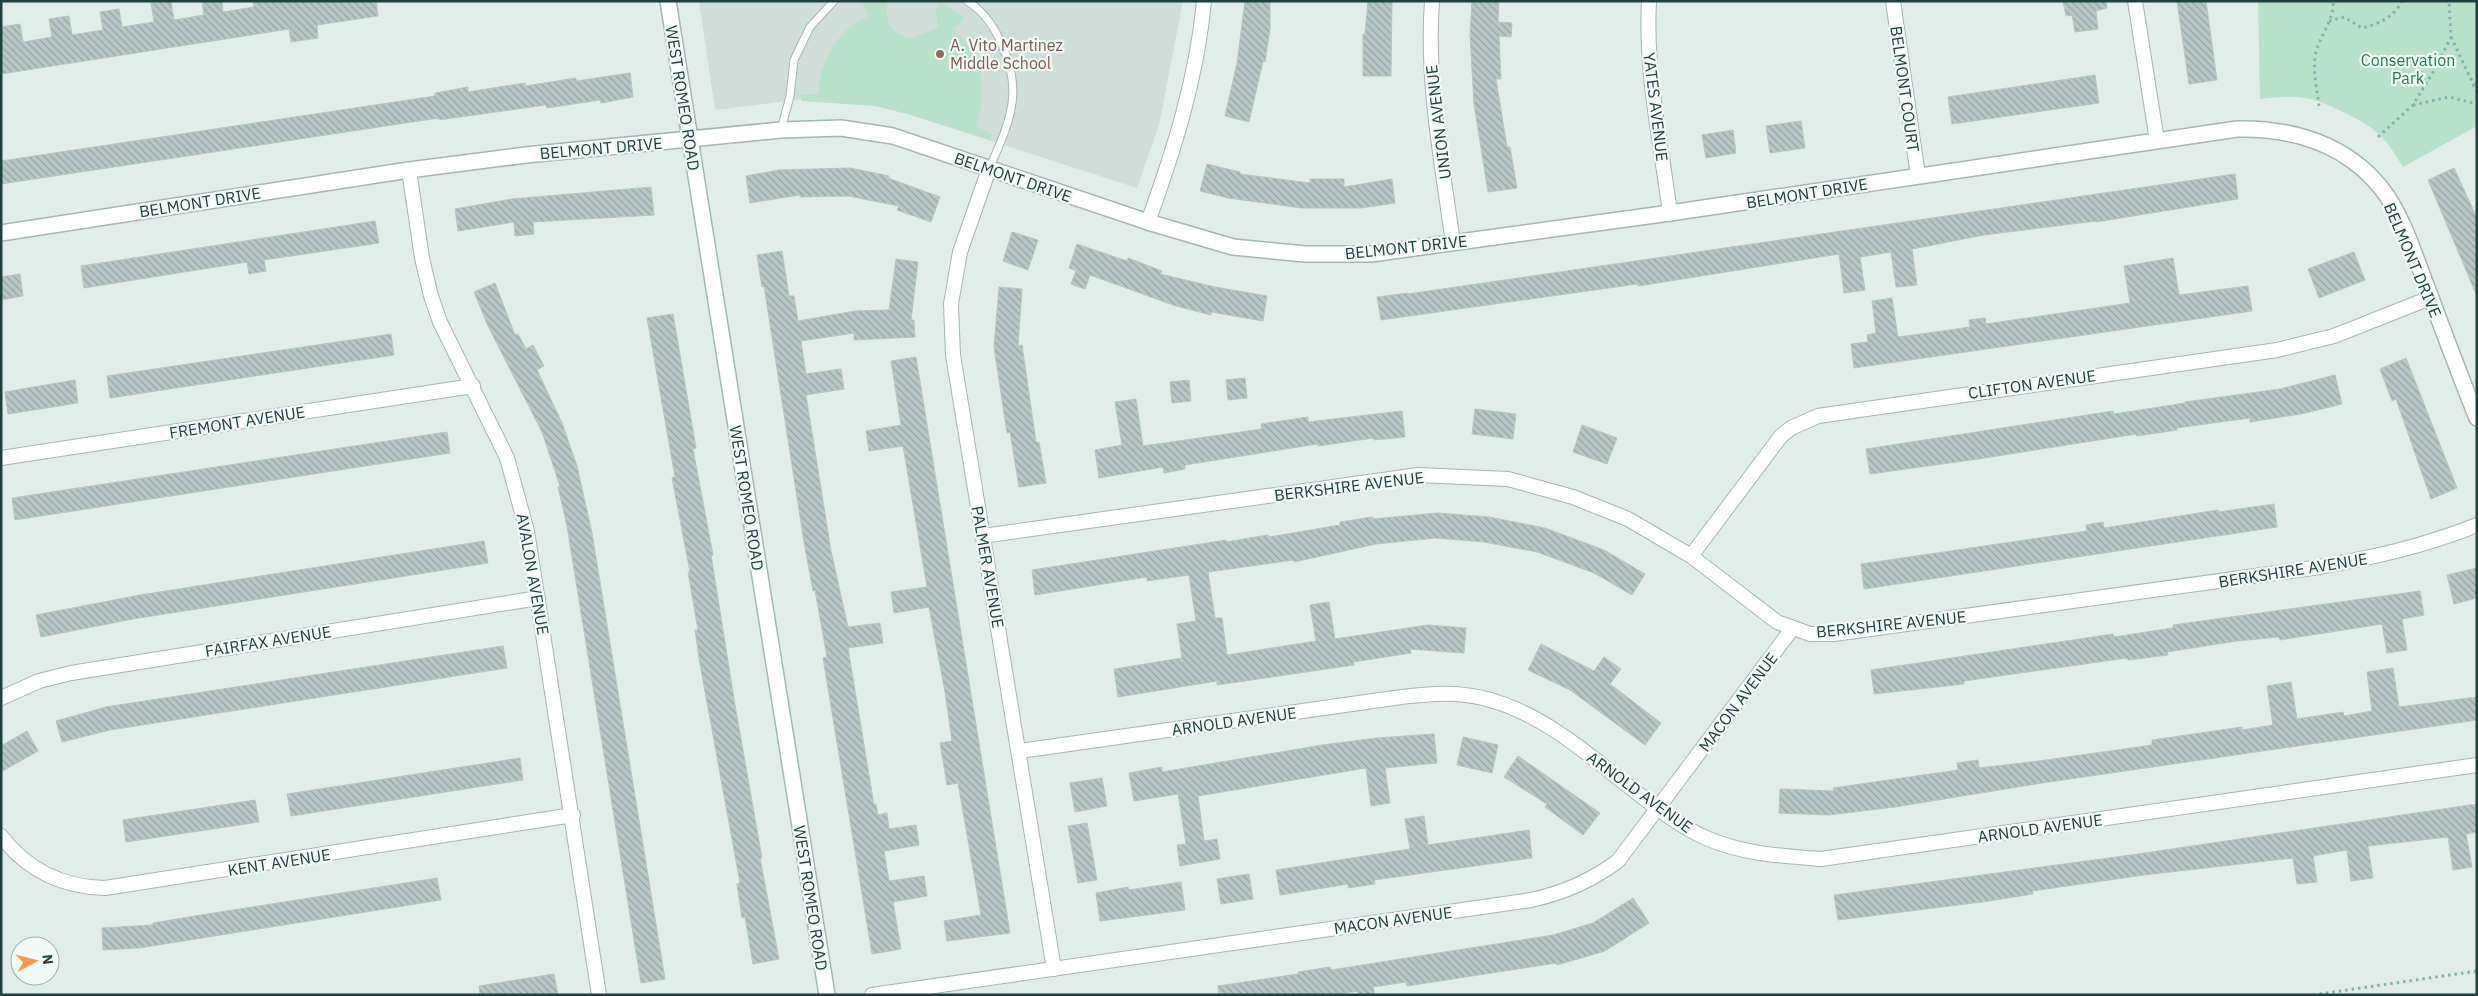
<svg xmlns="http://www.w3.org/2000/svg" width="2478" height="996" font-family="'IBM Plex Sans',sans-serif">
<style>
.built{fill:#d0ddd9}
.green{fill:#b9e0ca}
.building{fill:url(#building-back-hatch);stroke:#b3c7c2}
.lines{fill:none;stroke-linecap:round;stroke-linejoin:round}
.service-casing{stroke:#a4b6b3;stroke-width:9}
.minor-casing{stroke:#a4b6b3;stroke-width:16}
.tertiary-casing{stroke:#a4b6b3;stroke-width:18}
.secondary-casing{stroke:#9fbab5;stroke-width:18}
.path{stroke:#7fb3ac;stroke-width:3;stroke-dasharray:2.5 4;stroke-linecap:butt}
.service{stroke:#fff;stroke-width:7}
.minor{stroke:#fff;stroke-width:14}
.tertiary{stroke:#fff;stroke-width:15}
.secondary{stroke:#fff;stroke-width:15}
.education-dot{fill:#8d6e63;stroke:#f3f9f7;stroke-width:2}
.labels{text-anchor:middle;stroke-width:4.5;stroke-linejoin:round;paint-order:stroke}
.education-label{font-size:16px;fill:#785e54;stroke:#f3f9f7;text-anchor:start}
.park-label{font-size:16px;fill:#277a55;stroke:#f3f9f7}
.street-label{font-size:16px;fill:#20403d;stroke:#f3f9f7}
</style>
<defs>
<pattern id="building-back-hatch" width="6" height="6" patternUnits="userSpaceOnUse" patternTransform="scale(1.25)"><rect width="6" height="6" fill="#b7c8c4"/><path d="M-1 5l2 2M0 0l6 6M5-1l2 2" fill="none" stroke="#94a4a0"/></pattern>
</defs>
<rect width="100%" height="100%" fill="#e2edea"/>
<path class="built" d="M699 1H1183L1159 125 1137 188 858 98 803 99 715 110Z"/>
<path class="green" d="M861 1H887C885 22 889 32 910 38L933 30 938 26 936 12 939 1 964 18 954 29C983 60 988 87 976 127L992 133 990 140 911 115 875 106 802 101 801 95 818 94C821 59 836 31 869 16Z
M2258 1H2477V126L2403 167C2395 154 2387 140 2374 130 2364 121 2324 102 2311 99 2294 95 2277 97 2260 99Z"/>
<path class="building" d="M165 1H171L174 20 204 15 202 1H222L223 12 254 7 253 1H376L378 16 317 25 318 38 291 42 289 29 1 74V27L20 24 23 42 52 37 49 19 69 16 72 35 103 30 100 12 119 9 122 27 154 22 151 3Z
M1245 1H1270V29L1265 62 1263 61 1249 122 1225 116 1237 63Z
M1368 1H1392L1391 76H1363V34H1365Z
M1472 1H1499L1498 22 1512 23 1511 37 1499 36 1501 79H1496L1507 147H1510L1517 188 1488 192 1474 104 1470 35Z
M2063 1H2106L2107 8 2096 11 2098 29 2075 32 2072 15 2066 16Z
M2177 1H2206L2217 80 2189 84Z
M630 73 633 97 601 103 600 100 547 108 546 105 439 120V118L1 184V161L375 105 435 96V93L468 87V92L525 83V86L576 78V81Z
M2095 75 2099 103 1952 124 1948 97Z
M1801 121 1805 148 1770 153 1766 126Z
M1733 130 1736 153 1706 158 1702 135Z
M1207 164 1240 172V174L1310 183V179H1344V187L1392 179 1395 203 1361 208H1302L1228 198 1200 191Z
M850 168 889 176 888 178 940 197 931 222 897 210 899 206 848 196 800 197V195L750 203 746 176 779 170Z
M2454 168 2477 218 2476 294 2428 180Z
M2235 174 2238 199 2096 222V221L1984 235 1912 249 1917 285 1896 287 1891 252 1860 257 1865 290 1844 293 1839 254 1638 286 1637 284 1381 320 1377 297 1408 293V294Z
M651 187 654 215 533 222 534 234 515 236 514 222 458 231 455 209 512 199Z
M375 221 379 243 264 260 266 271 249 274 247 262 84 288 81 266Z
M1012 232 1038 240 1028 270 1003 261Z
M1077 244 1127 261 1128 258 1162 271 1160 274 1215 287 1267 296 1263 321 1211 312V315L1176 306 1090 275 1085 289 1071 284 1076 271 1069 268Z
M782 251 789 296H794L798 321 855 311 889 310 896 259 918 262 911 320H914L915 337 854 340V333L801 341 806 374 841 369 844 389 806 395 831 551 848 627 880 623 883 643 848 648 874 805 876 804 878 815 887 813 889 829 916 825 919 845 884 851 889 881 924 876 927 896 893 902 901 949 872 954 823 658 827 657 815 590 813 591 804 542 764 286 762 287 757 255Z
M2354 252 2365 280 2319 298 2308 269Z
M2173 258 2179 295 2248 286 2252 311 1854 368 1851 344 1868 342 1867 335 1876 333 1872 301 1892 298 1898 337 1943 331 1970 327 1969 320 1985 318 1986 324 2130 303 2124 266Z
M20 274 23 296 1 300V277Z
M495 283 515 335 518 334 526 349 533 345 544 366 537 370 562 423 577 466 592 533 665 979 641 983 567 526 558 487 560 486 542 432 488 326 474 292Z
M999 287 1022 289 1018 346 1022 345 1036 442H1039L1046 483 1019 487 1010 432 1007 433 994 347Z
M673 314 696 448 693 449 713 555H711L735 705 762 858H760L779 959 753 964 745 917 742 918 737 884 740 883 700 664 695 630H698L688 572H690L672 478 675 477 647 318Z
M391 334 394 355 110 398 107 376Z
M916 357 1010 933 947 941 944 921 981 915 958 783 947 785 940 743 952 741 945 692 929 607 894 613 891 592 927 587 903 446 869 451 866 431 901 425 891 361Z
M2406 358 2457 488 2431 499 2396 399 2392 401 2380 369Z
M2335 375 2342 404 2301 414 2250 422V418L2176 428 2177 430 2137 436 2136 434 1985 458 1870 474 1866 449 2113 411 2114 414 2185 403V402L2280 389Z
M1245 378 1247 398 1228 400 1226 380Z
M75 380 78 403 8 414 5 392Z
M1189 380 1191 401 1172 403 1170 382Z
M1136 399 1143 446 1262 429 1261 424 1308 417V422L1402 411 1405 437 1374 440V438L1318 446 1317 444 1185 465V469L1164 473 1163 467 1099 478 1095 450 1122 445 1115 402Z
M1475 409 1516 414 1513 439 1472 434Z
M1582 425 1617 438 1607 464 1573 452Z
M447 432 450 453 15 520 12 498Z
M2274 504 2277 527 1864 589 1861 564 2087 531 2086 525 2103 522 2104 528 2218 510V512Z
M1437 513 1489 517 1545 528 1604 550 1645 574 1632 595 1594 573 1537 552 1484 542 1436 538 1376 544 1294 562V560L1208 572 1215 618H1222L1227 655 1316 641 1310 605 1329 602 1335 639 1428 625 1466 628 1464 653 1410 649 1411 653 1353 662 1354 665 1217 685V681L1118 697 1114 669 1182 658 1177 624 1196 621 1189 575 1147 581V577L1035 595 1032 570 1226 540V542L1268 535 1269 537 1340 525V522L1372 517 1373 519Z
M484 541 488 563 133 619 41 637 36 615 140 595Z
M2477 568V598L2454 604 2447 575Z
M2420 591 2424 615 2402 619 2407 650 2387 653 2382 624 2280 640 2279 637 2237 641 2167 652 2168 655 2128 660 2127 658 1964 681V684L1874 694 1871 670 2113 634 2114 637 2173 628V625Z
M1541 644 1594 671 1604 657 1621 669 1610 684 1661 723 1645 745 1570 690 1528 670Z
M503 646 507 668 110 730 62 742 56 721 106 707Z
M2393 668 2399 707 2477 697V720L2042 783 1895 807 1829 815 1779 813 1780 789 1834 791 1833 788 1958 770 1957 763 1978 760 1979 768 2039 761 2152 745V740L2242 727V730L2273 725 2267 686 2291 682 2297 719 2343 712 2344 716 2372 711 2367 672Z
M27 731 38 751 1 772V746Z
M1434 734 1437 763 1385 768 1390 803 1371 806 1366 768 1198 796 1204 841 1217 839 1220 859 1180 866 1177 845 1186 844 1178 794 1134 801 1129 773 1162 767V772L1322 745 1377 738Z
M1463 737 1498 745 1492 773 1457 765Z
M1518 756 1600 813 1583 835 1545 807 1547 804 1504 777Z
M520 758 523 780 291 816 287 794Z
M1102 778 1107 806 1075 812 1070 783Z
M255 800 259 822 126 842 123 820Z
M2477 804V832L2466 834 2472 867 2453 870 2448 837 2368 846 2373 878 2351 881 2347 850 2313 856 2317 882 2297 884 2293 858 2144 875 2032 891 2033 894 1982 902 1838 920 1834 895 2131 855Z
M1424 816 1428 845 1529 830 1532 858 1374 880 1375 884 1348 888V884L1280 895 1276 870 1410 849 1405 819Z
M1087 823 1097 880 1078 883 1068 826Z
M1249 874 1253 899 1221 904 1217 879Z
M437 878 441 900 139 948 103 950 102 928 153 925V923L201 915Z
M1181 882 1185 910 1100 921 1096 893 1128 887 1129 890Z
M1633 898 1649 923 1605 951 1557 965 1556 963 1407 986 1406 982 1373 987 1375 995H1358V991L1332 995H1219L1218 986 1298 974V972L1330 967 1331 970 1553 935 1593 923Z
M554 974 558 995H480L479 986Z"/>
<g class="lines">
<g class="service-casing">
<path id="service" d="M967 1C997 19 1017 69 1012 103 1009 126 998 148 989 169
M781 130 790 96 794 60 810 27 834 1"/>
</g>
<g class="minor-casing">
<path id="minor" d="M1432 1C1426 82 1442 163 1453 243
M1649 1C1645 72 1661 143 1670 213
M1893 1 1918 176
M2135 1 2157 141
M989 169 960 252 951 304 953 355 1054 969
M409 170 422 258 431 296 440 322 507 458 527 531 599 995
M1148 222C1174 150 1197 78 1204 1
M1 458 473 386
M982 536 1418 475 1508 479 1573 497 1628 519 1691 556 1777 622 1810 634H1834L2313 568C2371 558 2422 547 2477 525
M1691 556 1781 436 1791 428 1818 416 2277 350 2334 336 2430 298
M1 698 39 681 71 673 538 598
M1020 751 1387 699C1409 696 1432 693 1455 694 1527 698 1582 750 1636 792 1657 808 1681 827 1706 838 1743 854 1781 856 1821 859L2477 765
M1 836C27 870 61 887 105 888L573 815
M872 995 1531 900C1564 893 1591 881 1618 861L1792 629"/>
</g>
<g class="tertiary-casing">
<path id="tertiary" d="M1 233 409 170 526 155 781 130 841 128 893 136 1148 222 1233 247 1305 254H1371L1670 213 2237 129C2293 128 2346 144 2382 189 2404 218 2415 257 2428 290 2444 333 2460 376 2477 418"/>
</g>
<g class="secondary-casing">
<path id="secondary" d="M668 1 827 995"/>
</g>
<path class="path" d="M2329 21 2344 17 2362 28C2379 24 2394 17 2402 1
M2451 37 2477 92
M2413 105 2449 97 2477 104
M2319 106C2317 88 2312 70 2316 52 2320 35 2335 19 2333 1
M2378 137 2413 105 2433 72 2451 37 2449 1
M2313 995 2477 971"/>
<use href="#service" class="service"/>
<use href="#minor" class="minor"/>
<use href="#tertiary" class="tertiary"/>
<use href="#secondary" class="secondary"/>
</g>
<circle class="education-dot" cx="940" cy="54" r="5"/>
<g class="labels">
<g class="education-label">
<text x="950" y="51">A. Vito Martinez<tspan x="950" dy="18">Middle School</tspan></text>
</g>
<g class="park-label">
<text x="2408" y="66">Conservation<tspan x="2408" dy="18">Park</tspan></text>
</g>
<g class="street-label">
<text transform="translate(1905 89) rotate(82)" y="6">BELMONT COURT</text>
<text transform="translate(683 98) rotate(81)" y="6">WEST ROMEO ROAD</text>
<text transform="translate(1656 107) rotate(83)" y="6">YATES AVENUE</text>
<text transform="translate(1438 122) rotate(-97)" y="6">UNION AVENUE</text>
<text transform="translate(601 148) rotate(-5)" y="6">BELMONT DRIVE</text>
<text transform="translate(1013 177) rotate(19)" y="6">BELMONT DRIVE</text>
<text transform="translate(1807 193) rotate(-9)" y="6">BELMONT DRIVE</text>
<text transform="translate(200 202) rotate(-9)" y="6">BELMONT DRIVE</text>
<text transform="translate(1406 247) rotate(-6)" y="6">BELMONT DRIVE</text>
<text transform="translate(2413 260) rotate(67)" y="6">BELMONT DRIVE</text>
<text transform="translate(2032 384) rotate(-8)" y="6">CLIFTON AVENUE</text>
<text transform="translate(237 422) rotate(-9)" y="6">FREMONT AVENUE</text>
<text transform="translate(1349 486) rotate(-7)" y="6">BERKSHIRE AVENUE</text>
<text transform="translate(747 498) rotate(81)" y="6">WEST ROMEO ROAD</text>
<text transform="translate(988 567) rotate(80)" y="6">PALMER AVENUE</text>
<text transform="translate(2293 570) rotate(-9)" y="6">BERKSHIRE AVENUE</text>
<text transform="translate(533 574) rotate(80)" y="6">AVALON AVENUE</text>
<text transform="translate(1891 624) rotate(-6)" y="6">BERKSHIRE AVENUE</text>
<text transform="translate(268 641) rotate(-9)" y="6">FAIRFAX AVENUE</text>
<text transform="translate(1738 702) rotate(-53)" y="6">MACON AVENUE</text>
<text transform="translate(1234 721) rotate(-8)" y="6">ARNOLD AVENUE</text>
<text transform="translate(1640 792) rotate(36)" y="6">ARNOLD AVENUE</text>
<text transform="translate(2040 828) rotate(-8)" y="6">ARNOLD AVENUE</text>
<text transform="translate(279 862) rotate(-9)" y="6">KENT AVENUE</text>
<text transform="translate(811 898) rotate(81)" y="6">WEST ROMEO ROAD</text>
<text transform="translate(1393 920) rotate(-8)" y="6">MACON AVENUE</text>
</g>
</g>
<rect width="2478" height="996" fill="none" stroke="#20403d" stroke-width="5"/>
<g transform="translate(35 961) rotate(83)"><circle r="24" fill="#f3f9f7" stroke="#9fafad"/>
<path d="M0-4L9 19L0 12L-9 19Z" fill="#fd9750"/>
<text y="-8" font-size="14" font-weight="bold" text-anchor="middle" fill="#20403d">N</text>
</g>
</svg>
